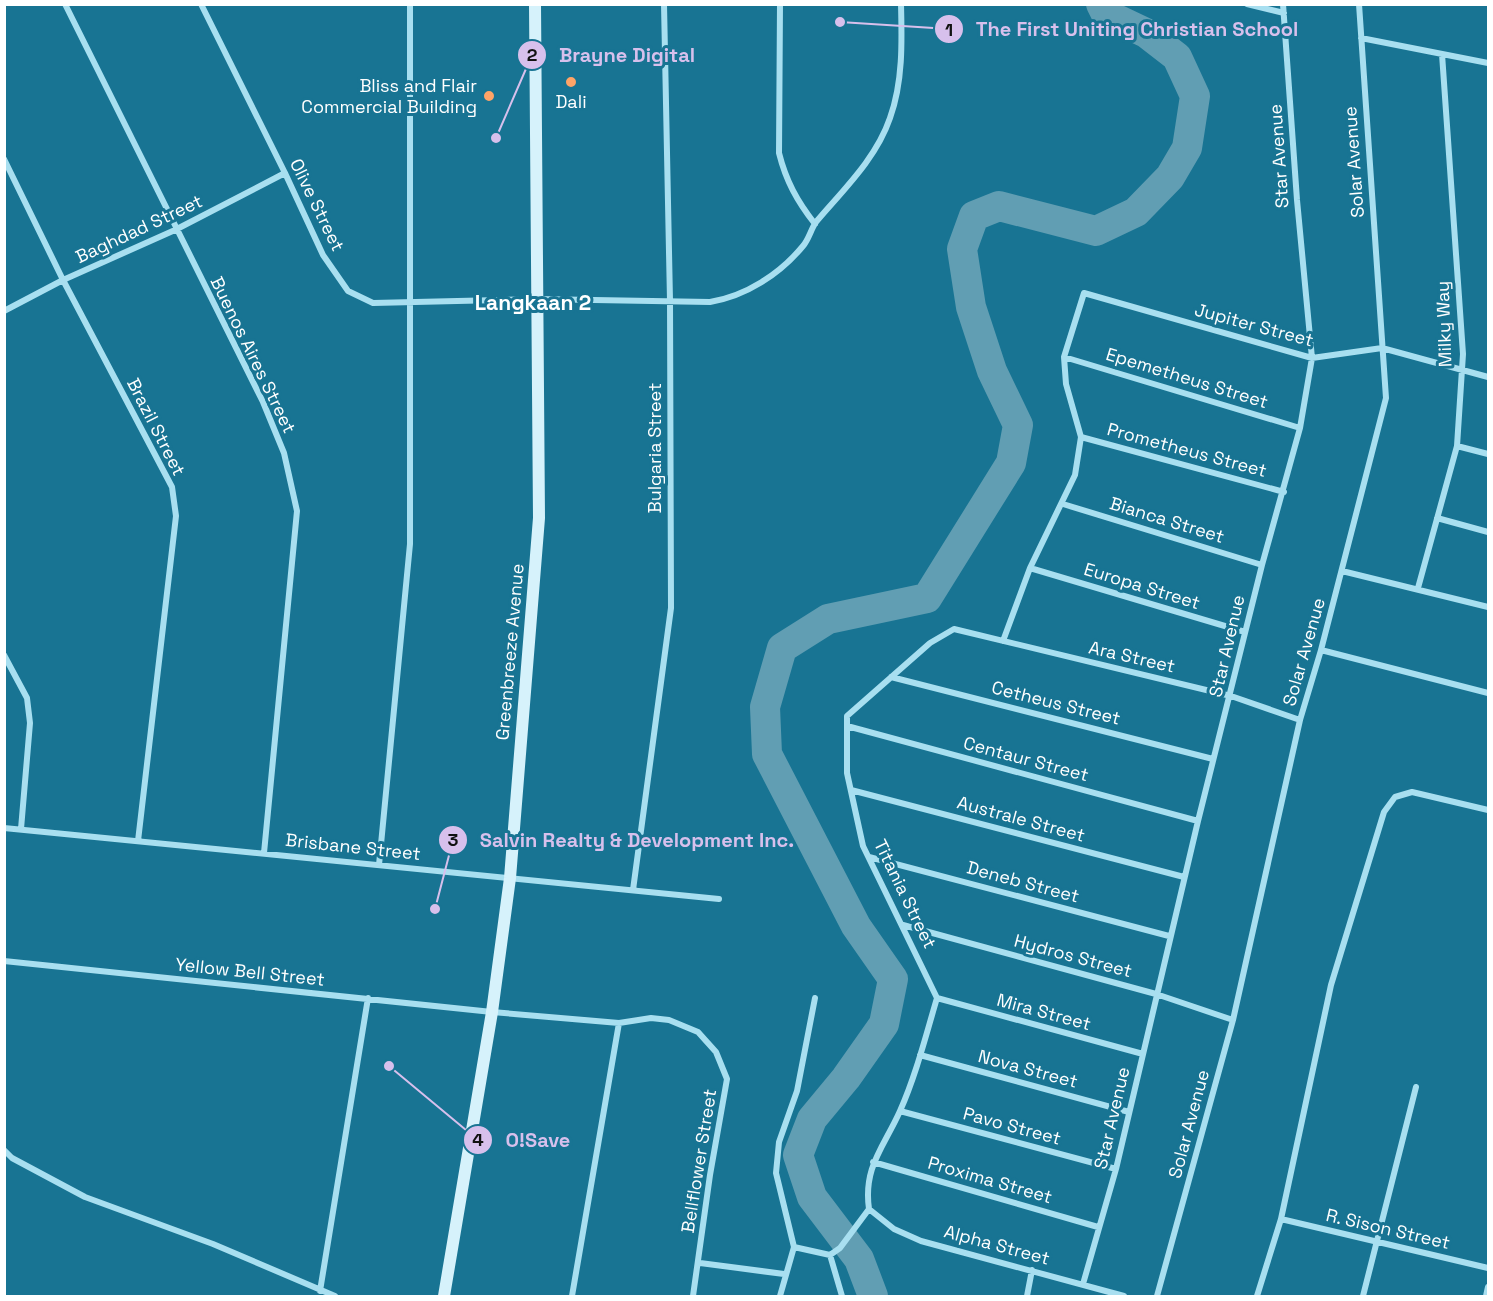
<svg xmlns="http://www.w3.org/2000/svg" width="1493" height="1301" font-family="'Space Grotesk',sans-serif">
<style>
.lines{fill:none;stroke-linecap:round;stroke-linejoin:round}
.river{stroke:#619eb3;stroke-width:30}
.street{stroke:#a8dff0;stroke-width:6}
.secondary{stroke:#d6f2fb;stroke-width:12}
.poi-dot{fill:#ffa467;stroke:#187493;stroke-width:2}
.labels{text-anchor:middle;stroke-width:6;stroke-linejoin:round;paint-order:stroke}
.poi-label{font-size:18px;fill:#fff;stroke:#187493;text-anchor:end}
.street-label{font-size:18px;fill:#fff;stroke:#187493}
.quarter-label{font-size:21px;font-weight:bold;fill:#fff;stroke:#187493}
.leader{fill:none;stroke:#d7c0ec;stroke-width:2}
.callout-dot{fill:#d7c0ec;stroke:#187493;stroke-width:2}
.mark-label{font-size:18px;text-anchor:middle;font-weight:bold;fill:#111}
.callout-label{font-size:20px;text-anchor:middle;font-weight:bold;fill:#d7c0ec;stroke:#187493;stroke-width:6;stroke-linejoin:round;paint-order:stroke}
</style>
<rect width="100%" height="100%" fill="#187493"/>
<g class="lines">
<path class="river" d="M873 1296 859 1259 812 1197 798 1155 812 1119 846 1078 884 1024 893 979 856 926 767 754 765 707 782 648 828 619 927 598 1011 463 1018 425 992 371 971 307 962 249 974 216 999 206 1096 231 1136 212 1170 177 1187 148 1195 96 1177 57 1146 33 1106 14 1101 4"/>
<path class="street" d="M65 4 263 402 284 453 297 511 264 853
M201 4 285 173 323 255 348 291 373 303 536 299 710 302C746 296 780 274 803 246 809 239 811 229 816 222 843 190 876 159 890 118 903 82 902 42 901 4
M780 4 779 153C786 181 797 201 815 224
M1247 4 1284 13
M1361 38 1488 63
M4 159 63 280 172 487 176 516 138 841
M4 311 63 280 175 230 285 173
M1064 357 1300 428
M1081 437 1284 492
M1457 446 1488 454
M1063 504 1262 565
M1437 518 1488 532
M1030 568 1245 632
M1342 571 1488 607
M1418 588 1457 446 1463 354 1442 54
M1003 641 1030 568 1075 475 1081 437 1066 384 1064 357 1084 293 1312 358 1382 348 1488 377
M1321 650 1488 693
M4 655 27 698 30 723 21 829
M891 677 1213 759
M847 726 1198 821
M851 790 1184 877
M4 828 719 899
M869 857 1169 936
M379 865 410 544V4
M633 890 671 608 670 301 664 4
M903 925 1156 994 1233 1020
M4 961 492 1012 619 1023 651 1018 669 1020 698 1032 716 1052 727 1079 710 1175 693 1296
M815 998 797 1091 779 1142 776 1173 794 1247 830 1255 840 1248 869 1209
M937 998 1143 1054
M920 1055 1129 1112
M900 1111 1116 1169
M4 1150 12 1158 85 1197 213 1244 335 1296
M873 1162 1098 1227
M869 1209C863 1167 884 1147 900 1111 916 1075 926 1035 937 998L863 846 847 773V716L930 643 954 629 1231 696 1300 720
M869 1209 894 1229 921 1241 1124 1296
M1281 1219 1488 1268
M830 1255 842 1296
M700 1263 784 1274
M1083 1284 1116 1169 1198 821 1262 565 1300 428 1312 358 1297 200 1283 4
M320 1291 368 998
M572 1296 619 1023
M780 1296 794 1247
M1027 1296 1032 1270
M1157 1296 1233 1020 1300 720 1321 650 1386 398 1359 4
M1257 1296 1281 1219 1331 985 1384 812 1395 797 1412 792 1488 810
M1363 1296 1416 1087
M1486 1296 1488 1287"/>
<path class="secondary" d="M444 1296 492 1012 510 878 539 518 535 4"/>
</g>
<g class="poi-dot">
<circle cx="571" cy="82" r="6"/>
<circle cx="489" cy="96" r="6"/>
</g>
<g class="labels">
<g class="poi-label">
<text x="477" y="92">Bliss and Flair<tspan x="477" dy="21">Commercial Building</tspan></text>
<text x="571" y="108" text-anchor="middle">Dali</text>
</g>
<g class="street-label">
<text transform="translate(1279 156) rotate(-94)" y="6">Star Avenue</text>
<text transform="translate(1354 162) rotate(-94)" y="6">Solar Avenue</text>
<text transform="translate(317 205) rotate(64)" y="6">Olive Street</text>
<text transform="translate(139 229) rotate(-25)" y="6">Baghdad Street</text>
<text transform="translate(1444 324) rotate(-92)" y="6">Milky Way</text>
<text transform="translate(1254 325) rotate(15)" y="6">Jupiter Street</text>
<text transform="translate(253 355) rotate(64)" y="6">Buenos Aires Street</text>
<text transform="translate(1187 378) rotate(17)" y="6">Epemetheus Street</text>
<text transform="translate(156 427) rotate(63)" y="6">Brazil Street</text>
<text transform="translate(655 448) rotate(-90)" y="6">Bulgaria Street</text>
<text transform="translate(1187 450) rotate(15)" y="6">Prometheus Street</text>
<text transform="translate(1167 520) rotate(17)" y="6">Bianca Street</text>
<text transform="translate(1142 586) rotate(17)" y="6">Europa Street</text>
<text transform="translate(1227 646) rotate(-77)" y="6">Star Avenue</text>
<text transform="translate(510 652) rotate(-85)" y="6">Greenbreeze Avenue</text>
<text transform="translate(1304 652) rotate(-74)" y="6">Solar Avenue</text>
<text transform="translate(1132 657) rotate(13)" y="6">Ara Street</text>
<text transform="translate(1056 703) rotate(14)" y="6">Cetheus Street</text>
<text transform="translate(1026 759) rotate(15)" y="6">Centaur Street</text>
<text transform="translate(1021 819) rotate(15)" y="6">Australe Street</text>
<text transform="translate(353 847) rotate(6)" y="6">Brisbane Street</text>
<text transform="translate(1023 882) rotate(15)" y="6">Deneb Street</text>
<text transform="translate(905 894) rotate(64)" y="6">Titania Street</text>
<text transform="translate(1073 956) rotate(15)" y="6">Hydros Street</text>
<text transform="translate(250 972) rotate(6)" y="6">Yellow Bell Street</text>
<text transform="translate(1044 1012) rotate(15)" y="6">Mira Street</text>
<text transform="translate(1028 1069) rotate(15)" y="6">Nova Street</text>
<text transform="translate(1112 1118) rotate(-77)" y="6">Star Avenue</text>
<text transform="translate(1189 1124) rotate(-75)" y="6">Solar Avenue</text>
<text transform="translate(1012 1126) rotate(15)" y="6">Pavo Street</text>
<text transform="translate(699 1161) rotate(-81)" y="6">Bellflower Street</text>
<text transform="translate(990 1180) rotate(16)" y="6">Proxima Street</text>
<text transform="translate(1388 1229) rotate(13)" y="6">R. Sison Street</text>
<text transform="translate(997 1245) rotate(15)" y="6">Alpha Street</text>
</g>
<g class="quarter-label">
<text x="533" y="310">Langkaan 2</text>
</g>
</g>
<path class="leader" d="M840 22L949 29M496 138L532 55M435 909L453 840M389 1066L478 1140"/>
<g class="callout-dot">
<circle cx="840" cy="22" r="6"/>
<circle cx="496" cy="138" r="6"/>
<circle cx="435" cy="909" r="6"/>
<circle cx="389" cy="1066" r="6"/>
<circle cx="949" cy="29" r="15"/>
<circle cx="532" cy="55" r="15"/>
<circle cx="453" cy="840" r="15"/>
<circle cx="478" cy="1140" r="15"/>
</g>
<g class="mark-label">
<text x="949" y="36">1</text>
<text x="532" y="61">2</text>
<text x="453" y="846">3</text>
<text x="478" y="1146">4</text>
</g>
<g class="callout-label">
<text x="1137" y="36">The First Uniting Christian School</text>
<text x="627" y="62">Brayne Digital</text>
<text x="637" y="847">Salvin Realty &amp; Development Inc.</text>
<text x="538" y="1147">O!Save</text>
</g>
<rect width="1493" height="1301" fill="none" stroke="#ffffff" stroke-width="12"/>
</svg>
